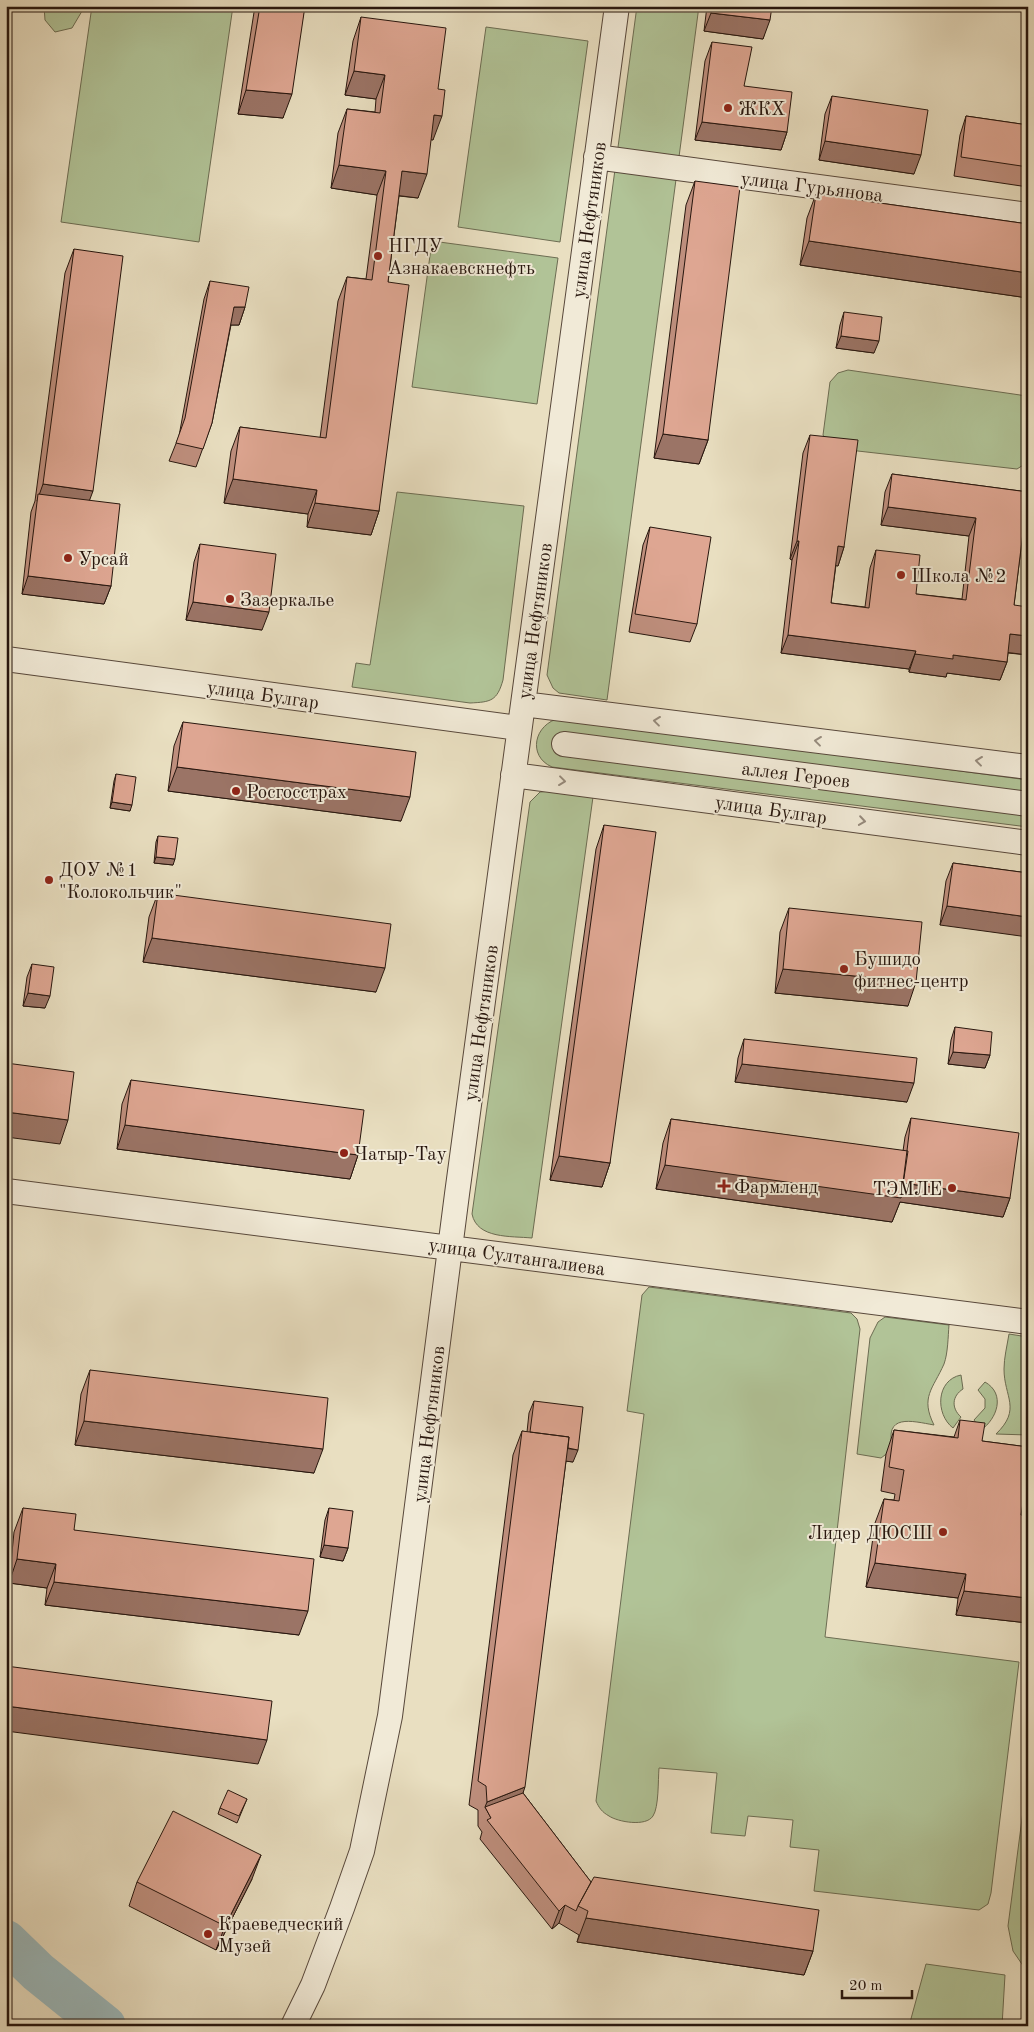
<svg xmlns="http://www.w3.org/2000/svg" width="1034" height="2032" font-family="'Old Standard TT',serif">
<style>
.green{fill:#b1c397;stroke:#6c6c52}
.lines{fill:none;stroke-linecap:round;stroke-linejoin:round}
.river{stroke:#9cbabd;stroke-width:42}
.minor-casing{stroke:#58483b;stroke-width:26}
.minor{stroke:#f1ead7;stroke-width:24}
.wall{fill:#bf8f7e;stroke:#27160e}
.shaded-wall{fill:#9b7466;stroke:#27160e}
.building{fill:#dea692;stroke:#27160e}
.oneway{stroke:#968b7d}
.poi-dot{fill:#8f2418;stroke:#f1ead7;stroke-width:2}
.labels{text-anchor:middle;stroke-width:4;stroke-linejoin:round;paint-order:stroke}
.poi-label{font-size:19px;fill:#27160e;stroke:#f1ead7;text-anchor:start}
.street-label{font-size:19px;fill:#27160e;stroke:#f1ead7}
</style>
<rect width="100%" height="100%" fill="#e9dfc1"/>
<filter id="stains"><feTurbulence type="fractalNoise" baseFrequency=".004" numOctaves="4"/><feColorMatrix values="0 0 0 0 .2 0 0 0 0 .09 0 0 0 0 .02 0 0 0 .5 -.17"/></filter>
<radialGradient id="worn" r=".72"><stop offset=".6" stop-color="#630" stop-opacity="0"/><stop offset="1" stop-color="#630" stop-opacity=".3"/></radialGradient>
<path class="green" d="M44 6H85L72 28 55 32 45 20Z
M92 6H233L199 242 61 222Z
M637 6H699L607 700 559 693 553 688 547 675Z
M486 27 588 41 560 242 458 227Z
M432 241 558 258 537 404 412 387Z
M848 370 1027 396 1028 462 1017 469 840 449 828 444 823 435 830 382 838 373Z
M397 492 524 506 503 680C497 701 491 702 470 703L352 687 356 663 370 665Z
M560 718 1028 780V827L552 767C527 756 534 724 560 718Z
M551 791 593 797 532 1238C511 1236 477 1239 472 1214L530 802 540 792Z
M649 1287 851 1313 857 1319 860 1329 825 1637 1019 1662 991 1893 988 1904 979 1910 814 1891 819 1850 790 1847 793 1820 748 1816 745 1836 711 1833 717 1773 659 1768C658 1780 659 1807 653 1816 646 1827 618 1822 609 1816 602 1812 599 1808 596 1801L644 1414 627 1411 642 1295Z
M885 1317 949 1325C948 1337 948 1353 944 1364 933 1389 920 1397 934 1425 912 1421 883 1413 893 1449L881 1458 857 1454 870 1338 878 1322Z
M1009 1334 1028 1337V1435L996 1434C1022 1409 1004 1397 1004 1369 1004 1358 1007 1346 1009 1334Z
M961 1375 963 1389C952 1396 951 1408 961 1417L953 1428C935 1414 936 1380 961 1375Z
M985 1382C1006 1394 997 1419 981 1430L974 1420 985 1408V1399L978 1390Z
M1028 1773V1973L1013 1951 1008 1926Z
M926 1964 1005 1975 1002 2026H909Z"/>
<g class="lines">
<path class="river" d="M6 1941 38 1972 105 2026"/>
<g class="minor-casing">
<path id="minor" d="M596 157 1028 215
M6 659 519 728
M523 704 1028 767
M564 744 1028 804
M513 775 1028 843
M6 1191 1028 1322
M293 2026 313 1985 342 1908 362 1851 390 1716 457 1194 617 6"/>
</g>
<use href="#minor" class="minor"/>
</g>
<path class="wall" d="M255 6H305L283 118 238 114Z
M707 6H772L763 39 704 31Z
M361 17 438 89 433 140 431 139 418 198 399 196 388 282 379 511 371 535 307 527 308 514 224 503 231 451 240 427 320 438 338 301 347 277 366 279 377 195 331 188 338 133 347 109 375 112 376 99 345 95 353 41Z
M712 42 744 86 787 132 781 150 695 140 705 61Z
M832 96 914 174 819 160 825 114Z
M966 116 1028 125V187L954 176 960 135Z
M695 181 708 440 699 464 654 458 686 205Z
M816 194 1028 224V298L800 265 807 218Z
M74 249 89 500 111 586 104 604 22 594 31 512 35 501 65 273Z
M210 281 245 307 239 325H231L212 423 196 467 169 461 179 436 204 299Z
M844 312 874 353 836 348 840 325Z
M810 435 844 547 838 566 836 565 831 603 865 607 870 568 876 550 916 594 962 599 969 536 881 525 885 492 892 474 1028 492 1014 605 1028 655 1008 653 1007 662 1000 680 947 673 946 677 909 672V669L781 653 792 560 790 559 803 453Z
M650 527 697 624 690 642 629 632 643 545Z
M200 544 262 630 186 620 194 562Z
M183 722 401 821 168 791 174 746Z
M116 774 130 811 110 808 114 781Z
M604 825 610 1163 602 1187 550 1180 596 849Z
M158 836 173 865 154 863 156 842Z
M953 863 1028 873 940 925 946 881Z
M158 893 376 992 143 962 149 917Z
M789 908 908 1006 775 993 780 932Z
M32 964 45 1008 23 1006 27 977Z
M955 1027 990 1055 985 1068 948 1064 951 1040Z
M744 1039 907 1102 735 1082 738 1058Z
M131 1080 358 1155 350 1179 117 1149 122 1104Z
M911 1118 1010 1198 1003 1217 900 1202 892 1222 656 1189 663 1143 671 1119 903 1151 905 1137Z
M90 1370 314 1473 75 1445 81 1394Z
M534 1401 573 1462 566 1461 523 1793 591 1882 813 1951 804 1975 577 1942 579 1935 559 1923 552 1929 480 1839 482 1832 478 1826V1810L469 1805 513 1455 522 1431 527 1432 529 1413Z
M960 1420 982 1441 1028 1447V1623L956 1615 958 1598 866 1587 875 1523 884 1499 894 1500 895 1494 881 1491 886 1454 894 1430 954 1437Z
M23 1508 74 1530 299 1635 45 1605 47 1588 9 1583 14 1532Z
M329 1508 348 1548 343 1561 320 1557 325 1520Z
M247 1799 237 1823 218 1814 220 1808Z
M252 1879 216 1950 129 1906 137 1882Z"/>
<path class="shaded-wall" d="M711 13 770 20 763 39 704 31Z
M354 71 385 75 376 99 345 95Z
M246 90 292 94 283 118 238 114Z
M434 115 442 116 433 140 426 139Z
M702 122 787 132 781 150 695 140Z
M825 141 921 155 914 174 819 160Z
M339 165 386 171 377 195 331 188Z
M402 171 427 174 418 198 394 195Z
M809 241 1028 273V298L800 265Z
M234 307H245L239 325H227Z
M841 336 879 341 874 353 836 348Z
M663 434 708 440 699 464 654 458Z
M233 479 317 490 308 514 224 503Z
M43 484 93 491 84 515 37 501Z
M315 503 379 511 371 535 307 527Z
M888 507 976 518 969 536 881 525Z
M797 541H799L792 560 790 559Z
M838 546 844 547 838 566 831 565Z
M28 576 111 586 104 604 22 594Z
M193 602 269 612 262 630 186 620Z
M1010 634 1028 636V655L1004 652Z
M788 635 916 651 909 669 781 653Z
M915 654 953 655 1007 662 1000 680 947 673 946 677 909 672Z
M177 767 410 797 401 821 168 791Z
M112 802 132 805 130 811 110 808Z
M156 857 175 859 173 865 154 863Z
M947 906 1028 917V937L940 925Z
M152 938 385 968 376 992 143 962Z
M783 969 916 982 908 1006 775 993Z
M28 993 50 996 45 1008 23 1006Z
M953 1052 990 1055 985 1068 948 1064Z
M742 1064 914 1083 907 1102 735 1082Z
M6 1112 68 1120 60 1144 6 1137Z
M125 1125 358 1155 350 1179 117 1149Z
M559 1156 610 1163 602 1187 550 1180Z
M665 1165 902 1183 1010 1198 1003 1217 900 1202 892 1222 656 1189Z
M84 1421 323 1449 314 1473 75 1445Z
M529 1443 578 1450 573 1462 524 1456Z
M1025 1491H1028V1516L1016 1515Z
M324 1545 348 1548 343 1561 320 1557Z
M17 1559 56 1564 47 1588 9 1583Z
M875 1563 966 1574 958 1598 866 1587Z
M54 1582 308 1611 299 1635 45 1605Z
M964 1591 1028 1598V1623L956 1615Z
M6 1706 267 1740 258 1764 6 1731Z
M525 1787 517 1811 491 1818 485 1807 487 1802Z
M261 1855 252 1879 216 1950 225 1926Z
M565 1905 559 1923 552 1929 559 1911Z
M586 1918 813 1951 804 1975 577 1942Z"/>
<path class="building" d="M260 6H305L292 94 246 90Z
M712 6H772L770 20 711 13Z
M361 17 446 28 438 89 445 90 442 116 434 115 427 174 402 171 388 282 409 285 379 511 315 503 317 490 233 479 240 427 326 438 347 277 372 280 386 171 339 165 347 109 380 113 385 75 354 71Z
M712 42 752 47 744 86 792 92 787 132 702 122Z
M832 96 928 110 921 155 825 141Z
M966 116 1028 125V167L961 157Z
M695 181 740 187 708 440 663 434Z
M816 194 1028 224V273L809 241Z
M74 249 123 256 93 491 43 484Z
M210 281 249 287 245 307H234L212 423 203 449 176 443 185 418Z
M844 312 882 317 879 341 841 336Z
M810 435 858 440 844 547 838 546 831 603 869 608 876 550 920 555 916 594 966 600 976 518 888 507 892 474 1028 492 1014 605 1028 607V636L1010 634 1007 662 953 655V659L915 654 916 651 788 635 799 541H797Z
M38 494 120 504 111 586 28 576Z
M650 527 711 537 697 624 635 614Z
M200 544 276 554 269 612 193 602Z
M183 722 416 752 410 797 177 767Z
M116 774 136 777 132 805 112 802Z
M6 786H11L6 823Z
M604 825 656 832 610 1163 559 1156Z
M158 836 178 838 175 859 156 857Z
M953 863 1028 873V917L947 906Z
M158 893 391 924 385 968 152 938Z
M789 908 922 922 916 982 783 969Z
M32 964 54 967 50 996 28 993Z
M955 1027 992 1032 990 1055 953 1052Z
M744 1039 917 1058 914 1083 742 1064Z
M6 1063 74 1072 68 1120 6 1112Z
M131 1080 364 1110 358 1155 125 1125Z
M911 1118 1019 1133 1010 1198 903 1183Z
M671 1119 908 1151 901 1198 665 1165Z
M90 1370 328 1398 323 1449 84 1421Z
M534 1401 583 1407 578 1450 568 1448 569 1437 530 1432Z
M960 1420 985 1423 982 1441 1028 1447V1491H1025L1021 1515 1028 1516V1598L964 1591 966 1574 875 1563 884 1499 899 1501 904 1470 889 1467 894 1430 958 1438Z
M522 1431 569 1437 525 1787 487 1802 486 1786 478 1781Z
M23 1508 76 1514 74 1530 314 1559 308 1611 54 1582 56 1564 17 1559Z
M329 1508 353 1511 348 1548 324 1545Z
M6 1666 272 1701 267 1740 6 1706Z
M228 1790 247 1799 239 1816 220 1808Z
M523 1793 591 1882 578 1906 576 1911 565 1905 559 1911 487 1820 491 1818 485 1807Z
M173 1811 261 1855 225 1926 137 1882Z
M594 1877 819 1910 813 1951 586 1918 588 1911 578 1906Z"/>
<defs><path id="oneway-chevron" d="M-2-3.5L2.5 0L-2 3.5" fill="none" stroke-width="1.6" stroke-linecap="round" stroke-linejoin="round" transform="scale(1.25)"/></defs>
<g class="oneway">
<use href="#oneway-chevron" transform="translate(657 721) rotate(-173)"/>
<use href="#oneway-chevron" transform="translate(818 741) rotate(-173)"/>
<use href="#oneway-chevron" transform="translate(979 761) rotate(-173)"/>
<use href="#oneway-chevron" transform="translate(562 781) rotate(7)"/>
<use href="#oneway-chevron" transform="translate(862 821) rotate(8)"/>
</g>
<g class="poi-dot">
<circle cx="728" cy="108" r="5"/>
<circle cx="378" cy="256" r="5"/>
<circle cx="68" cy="558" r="5"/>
<circle cx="901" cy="575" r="5"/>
<circle cx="230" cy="599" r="5"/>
<circle cx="236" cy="791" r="5"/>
<circle cx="49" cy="880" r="5"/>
<circle cx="844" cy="969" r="5"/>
<circle cx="344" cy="1153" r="5"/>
<path d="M721.5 1178.5h5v5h5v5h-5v5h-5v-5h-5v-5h5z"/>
<circle cx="952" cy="1188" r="5"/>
<circle cx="943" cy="1532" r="5"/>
<circle cx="208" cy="1934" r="5"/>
</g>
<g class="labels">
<g class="poi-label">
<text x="738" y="115">ЖКХ</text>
<text x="388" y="252">НГДУ<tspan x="388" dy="22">Азнакаевскнефть</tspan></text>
<text x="78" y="565">Урсай</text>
<text x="911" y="582">Школа №2</text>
<text x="240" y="606">Зазеркалье</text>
<text x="246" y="798">Росгосстрах</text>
<text x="59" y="876">ДОУ №1<tspan x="59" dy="22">"Колокольчик"</tspan></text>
<text x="854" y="965">Бушидо<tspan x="854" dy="22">фитнес-центр</tspan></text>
<text x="354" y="1160">Чатыр-Тау</text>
<text x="734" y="1193">Фармленд</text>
<text x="942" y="1195" text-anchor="end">ТЭМЛЕ</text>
<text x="933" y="1539" text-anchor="end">Лидер ДЮСШ</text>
<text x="218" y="1930">Краеведческий<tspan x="218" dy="22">Музей</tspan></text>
</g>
<g class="street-label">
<text transform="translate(812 186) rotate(7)" y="7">улица Гурьянова</text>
<text transform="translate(588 220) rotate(-82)" y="7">улица Нефтяников</text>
<text transform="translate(534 621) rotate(-82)" y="7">улица Нефтяников</text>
<text transform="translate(263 694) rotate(8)" y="7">улица Булгар</text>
<text transform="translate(796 774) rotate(7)" y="7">аллея Героев</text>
<text transform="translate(771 809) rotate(8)" y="7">улица Булгар</text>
<text transform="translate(480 1023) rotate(-82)" y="7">улица Нефтяников</text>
<text transform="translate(517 1256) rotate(8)" y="7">улица Султангалиева</text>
<text transform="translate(428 1424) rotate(-83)" y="7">улица Нефтяников</text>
</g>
</g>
<rect width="1034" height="2032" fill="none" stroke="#e9dfc1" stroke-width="25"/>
<rect x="8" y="8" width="1019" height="2017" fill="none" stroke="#27160e" stroke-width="2.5"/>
<rect x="12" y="12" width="1009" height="2007" fill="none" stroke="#27160e"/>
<path d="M842 1990v8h70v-8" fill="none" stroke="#27160e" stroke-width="2.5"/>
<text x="849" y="1990" font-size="15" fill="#27160e" stroke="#f1ead7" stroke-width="4" paint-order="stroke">20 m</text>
<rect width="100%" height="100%" filter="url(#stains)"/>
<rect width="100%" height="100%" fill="url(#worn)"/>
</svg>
